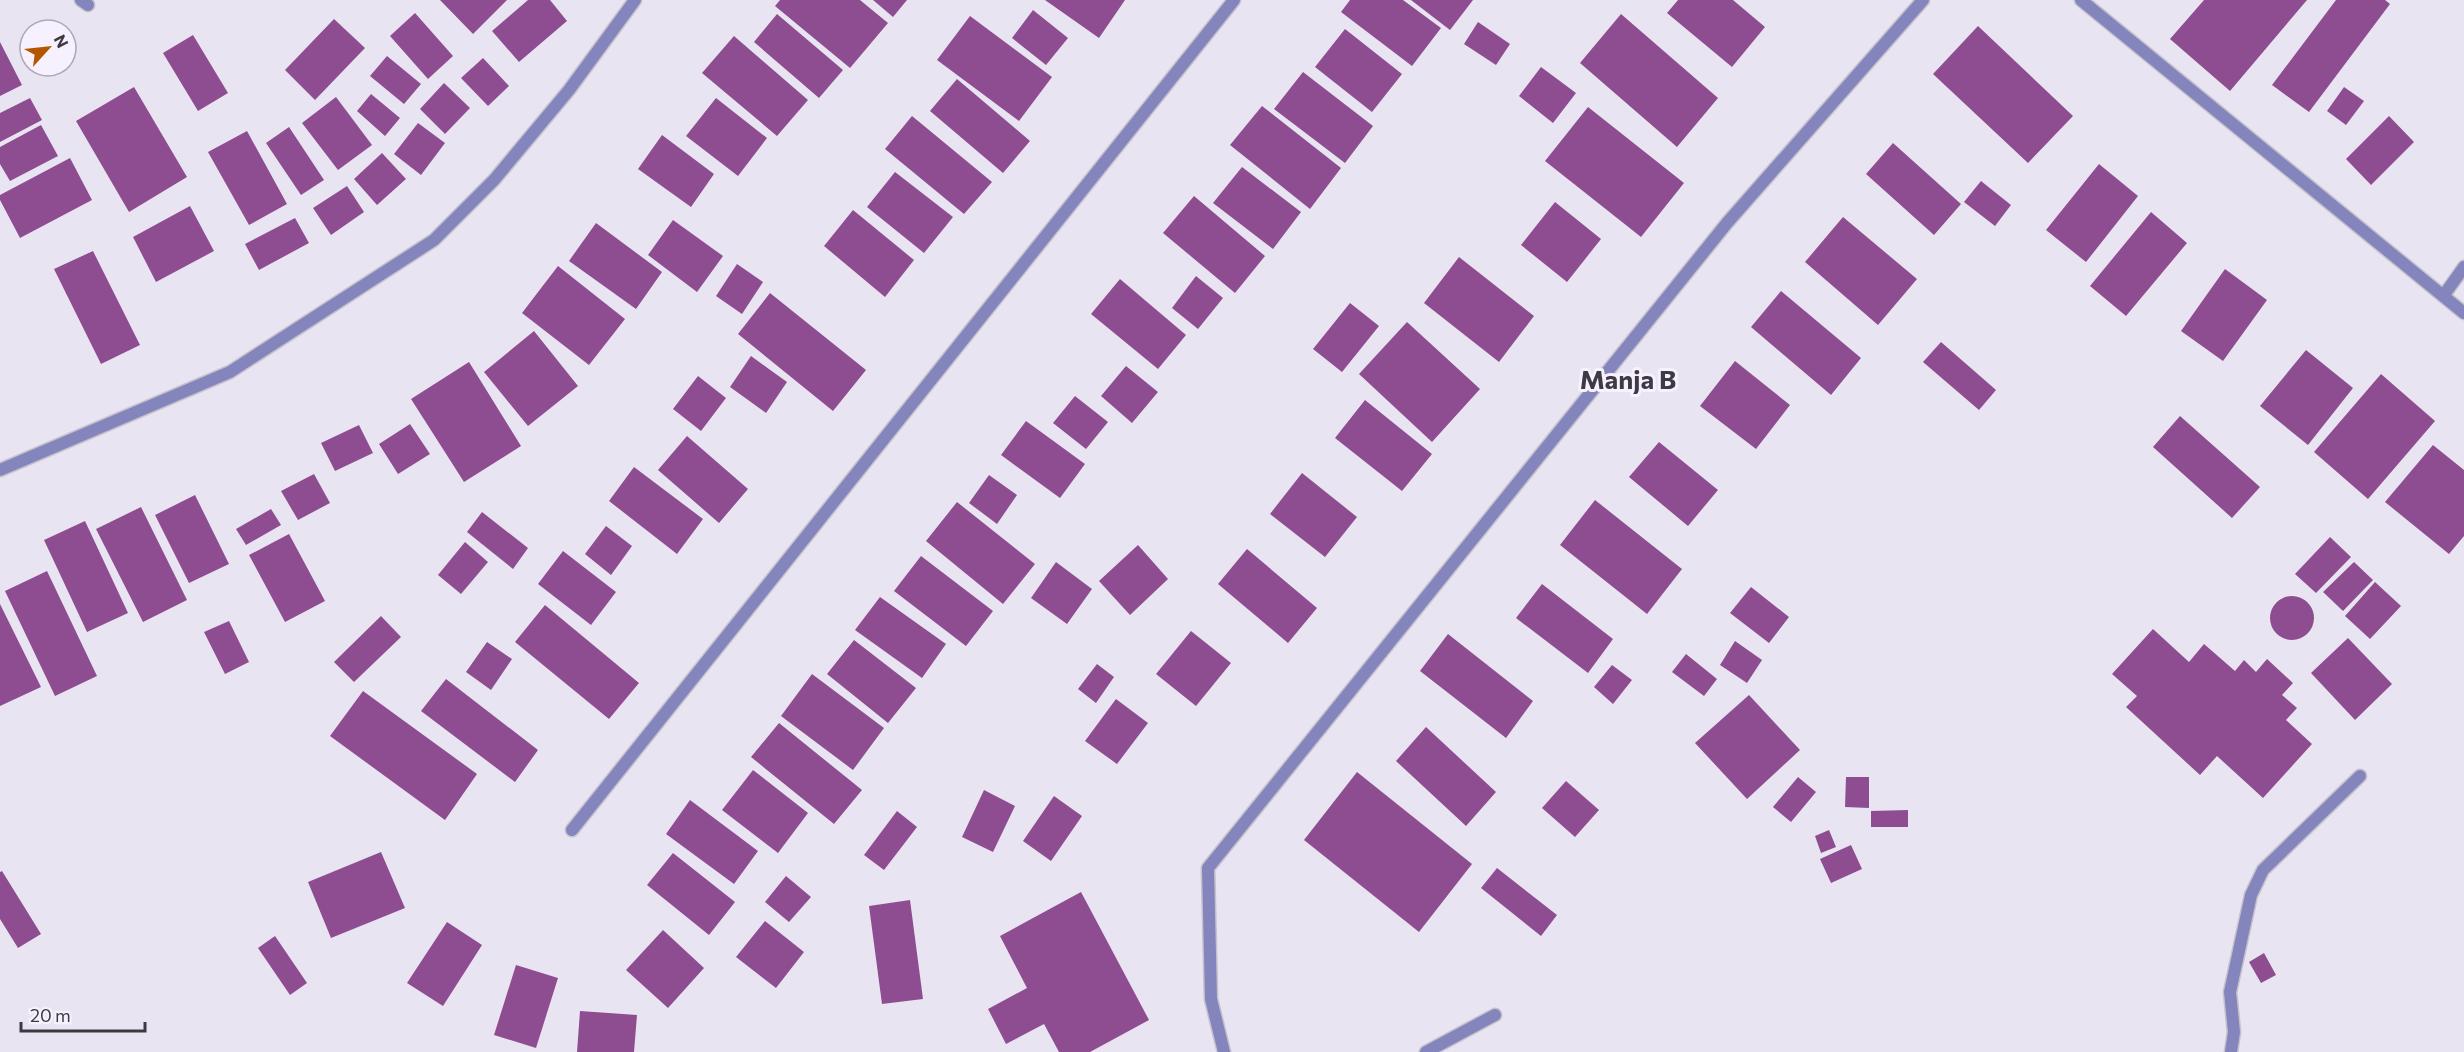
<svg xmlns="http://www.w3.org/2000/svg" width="2464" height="1052" font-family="Commissioner,sans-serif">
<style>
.building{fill:#8f4d91}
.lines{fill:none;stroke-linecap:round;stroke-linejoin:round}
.street-casing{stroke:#c6c2cd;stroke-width:15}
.street{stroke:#8485bd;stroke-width:12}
.labels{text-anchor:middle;stroke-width:6;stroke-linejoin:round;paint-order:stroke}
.quarter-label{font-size:26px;font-weight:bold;fill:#3e3a44;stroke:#f7f1fe}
</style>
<rect width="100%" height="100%" fill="#e9e4f1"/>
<path class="building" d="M440 0H507L473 34Z
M528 0H550L567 21 519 62 492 31Z
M780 0H860L888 23 850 68 775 6Z
M873 0H907L893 17Z
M1045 0H1125L1099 38Z
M1350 0H1403L1441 28 1412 66 1341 12Z
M1411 0H1473L1450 30Z
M1678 0H1733L1765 27 1732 67 1667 13Z
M2204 0H2307L2230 91 2170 39Z
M2336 0H2385L2390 4 2309 112 2272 85Z
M1033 10 1068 38 1046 65 1012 38Z
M415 13 453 56 428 79 390 36Z
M777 14 843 70 819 98 754 42Z
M1621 14 1718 98 1677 147 1580 63Z
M970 16 1052 77 1019 121 937 60Z
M334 19 365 48 315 100 285 70Z
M1478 22 1510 44 1496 65 1464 44Z
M1978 26 2073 116 2028 163 1933 74Z
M1345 29 1402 74 1372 112 1315 67Z
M193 35 228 93 198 111 163 53Z
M734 36 808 100 777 136 702 73Z
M0 42 22 85 0 96Z
M387 56 421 84 404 104 370 76Z
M483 58 509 86 488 106 461 78Z
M1541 67 1576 93 1553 123 1519 96Z
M1303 72 1373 126 1345 163 1274 109Z
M957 79 1030 141 1003 173 930 111Z
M444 83 470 108 445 134 420 109Z
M134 87 187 177 129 212 76 121Z
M2344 87 2364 101 2346 125 2327 111Z
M371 94 400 118 385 136 357 111Z
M336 97 372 145 338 170 302 123Z
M30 98 42 120 0 142V113Z
M716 98 767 138 738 176 686 136Z
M1262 106 1341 168 1310 209 1230 145Z
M1588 107 1684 183 1641 237 1545 161Z
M912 116 992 182 964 214 885 149Z
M2389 116 2414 142 2371 185 2346 159Z
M418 123 445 143 421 175 394 154Z
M41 125 58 156 10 181 0 164V147Z
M289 127 324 180 301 195 266 143Z
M247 131 287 204 249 225 208 152Z
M662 135 714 174 691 207 638 169Z
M1893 143 1961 204 1934 235 1866 174Z
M382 153 406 179 377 205 354 179Z
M70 158 92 200 20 238 0 200V195Z
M2099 164 2138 196 2086 262 2046 230Z
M1242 167 1301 212 1273 249 1213 203Z
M895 172 953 217 924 253 867 207Z
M1981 181 2011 205 1995 226 1964 202Z
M347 186 364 212 331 235 313 208Z
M1194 196 1265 256 1235 293 1163 233Z
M1555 202 1601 239 1567 282 1521 245Z
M190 206 214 251 156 282 133 237Z
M853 210 914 260 885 297 824 246Z
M2151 212 2187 243 2126 316 2090 286Z
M1843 217 1917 279 1878 325 1805 262Z
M295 218 309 243 259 270 245 244Z
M673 220 723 256 697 292 648 255Z
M596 223 662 272 636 309 569 261Z
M93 251 140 345 101 364 54 269Z
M1459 257 1534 316 1499 362 1424 303Z
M737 264 763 282 742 314 716 296Z
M558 266 625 319 589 365 522 313Z
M2225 269 2267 300 2223 361 2181 331Z
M1196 276 1223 298 1198 329 1172 308Z
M1120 279 1186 335 1158 369 1091 314Z
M1781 291 1861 358 1831 395 1751 327Z
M770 293 866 370 833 411 738 334Z
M1350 303 1379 326 1342 372 1313 349Z
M1407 322 1480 389 1432 442 1359 374Z
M534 331 578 386 528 426 484 372Z
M1941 342 1996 390 1979 410 1923 362Z
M2306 350 2353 388 2308 445 2260 406Z
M751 356 787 382 766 413 730 387Z
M1735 361 1790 405 1756 449 1700 406Z
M469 362 521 446 464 482 411 399Z
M1126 366 1158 392 1132 423 1101 396Z
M2381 374 2435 421 2368 499 2314 452Z
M698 376 726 398 701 431 673 409Z
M1075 396 1108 422 1086 449 1053 423Z
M1365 400 1432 454 1402 491 1335 438Z
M2180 416 2260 487 2232 518 2153 447Z
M1026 421 1085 464 1060 498 1001 455Z
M410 424 430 454 398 474 379 444Z
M359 425 373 453 335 471 321 443Z
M687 436 748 489 719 523 658 470Z
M1659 442 1718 490 1688 526 1629 477Z
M2433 445 2464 470V536L2449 554 2385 502Z
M634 467 703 519 677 554 609 501Z
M1302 473 1357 517 1325 557 1270 514Z
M314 474 330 503 298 520 281 491Z
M989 475 1017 495 997 524 969 503Z
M195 495 229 564 189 583 155 515Z
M1595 500 1682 569 1647 614 1560 545Z
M957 502 1035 564 1003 604 926 541Z
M141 507 187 600 143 622 96 529Z
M271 509 281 525 246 545 236 529Z
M482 512 528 548 513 569 467 532Z
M85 521 128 613 87 632 44 540Z
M606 526 632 546 611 575 585 554Z
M289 534 325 601 285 622 249 555Z
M2330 537 2351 557 2316 593 2295 574Z
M465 542 488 562 461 594 438 575Z
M1138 545 1168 579 1130 615 1099 581Z
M1247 549 1317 608 1288 643 1218 584Z
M563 551 616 592 591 625 538 584Z
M921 556 993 611 966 646 894 591Z
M1056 562 1092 589 1067 624 1031 598Z
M2354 562 2373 580 2343 611 2323 592Z
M47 571 97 676 55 696 5 591Z
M2375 582 2401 606 2370 639 2345 616Z
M1542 584 1613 639 1588 673 1516 618Z
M1751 587 1789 617 1769 643 1730 613Z
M2270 618a22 22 0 1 1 44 0a22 22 0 1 1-44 0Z
M880 597 946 644 922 678 855 630Z
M0 604 41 687 0 706Z
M545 605 639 683 609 719 515 642Z
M381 616 401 637 354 682 334 662Z
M229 621 249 662 225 674 204 632Z
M2153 629 2189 662 2204 644 2235 671 2244 660 2256 672 2267 659 2293 683 2282 695 2297 708 2286 720 2312 744 2263 798 2217 756 2200 775 2126 707 2137 696 2112 674Z
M1191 631 1231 663 1196 706 1156 674Z
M1448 634 1533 701 1506 738 1420 671Z
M2348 638 2392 684 2355 720 2311 673Z
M854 640 916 688 888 723 827 674Z
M1735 641 1762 660 1747 683 1720 665Z
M487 642 512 659 491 690 466 672Z
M1686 654 1717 679 1704 696 1672 672Z
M1097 664 1114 677 1096 703 1078 689Z
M1612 665 1632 680 1613 704 1594 687Z
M812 674 884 728 853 770 781 716Z
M446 679 538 750 515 782 421 711Z
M363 691 477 774 445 820 330 736Z
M1749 695 1800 750 1747 799 1695 743Z
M1116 699 1148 723 1117 764 1085 741Z
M779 723 862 790 834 824 751 757Z
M1426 727 1496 792 1466 826 1396 761Z
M753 770 808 813 778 853 722 810Z
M1357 772 1472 864 1419 932 1304 840Z
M1798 777 1816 792 1791 822 1773 807Z
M1846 777H1869V808L1845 807Z
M1566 781 1599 810 1575 837 1542 808Z
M984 790 1015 806 993 852 962 837Z
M1054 796 1082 816 1051 861 1023 841Z
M690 800 758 851 734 884 666 834Z
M1908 810V827H1871V811Z
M897 811 917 827 884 870 864 855Z
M1829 830 1836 847 1821 853 1815 836Z
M1851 845 1862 869 1831 883 1820 859Z
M381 852 405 908 331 938 308 882Z
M673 853 735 902 709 935 647 885Z
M1497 868 1557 915 1541 936 1481 888Z
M2 871 41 934 18 948 0 919V872Z
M786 876 811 897 789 922 765 902Z
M1081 892 1149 1020 1090 1052H1059L1044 1024 1006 1044 988 1009 1027 988 1000 936Z
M910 900 923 999 882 1004 869 906Z
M765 921 804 952 776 988 736 957Z
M447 922 482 945 443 1006 407 983Z
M663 930 704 968 668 1008 626 970Z
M275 936 307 983 290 995 258 948Z
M2264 953 2276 975 2261 983 2249 962Z
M516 965 558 978 536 1048 494 1035Z
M580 1011 637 1015 634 1052H577Z"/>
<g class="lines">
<g class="street-casing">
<path id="street" d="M81 0 88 5
M2081 0 2464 313
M2444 295 2464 267
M0 470 230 372 434 240 494 180 569 90 635 0
M572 830 1234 0
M1224 1052 1211 999 1208 868 1727 223 1923 0
M1426 1052 1495 1015
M2231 1052 2234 1032 2230 992 2251 895 2263 870 2360 776"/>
</g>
<use href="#street" class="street"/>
</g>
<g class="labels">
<g class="quarter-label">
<text x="1628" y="389">Manja B</text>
</g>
</g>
<g transform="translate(48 48) rotate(63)"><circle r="28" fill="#f7f1fe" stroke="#aca8b2" stroke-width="1.5"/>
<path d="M0-4.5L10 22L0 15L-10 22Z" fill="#b35600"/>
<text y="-9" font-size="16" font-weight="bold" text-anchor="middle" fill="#3c3a3f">N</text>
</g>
<path d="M21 1022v9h124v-9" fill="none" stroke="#3c3a3f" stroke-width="3"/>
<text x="30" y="1022" font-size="18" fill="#3c3a3f" stroke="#f7f1fe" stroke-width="4.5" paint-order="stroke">20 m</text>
</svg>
